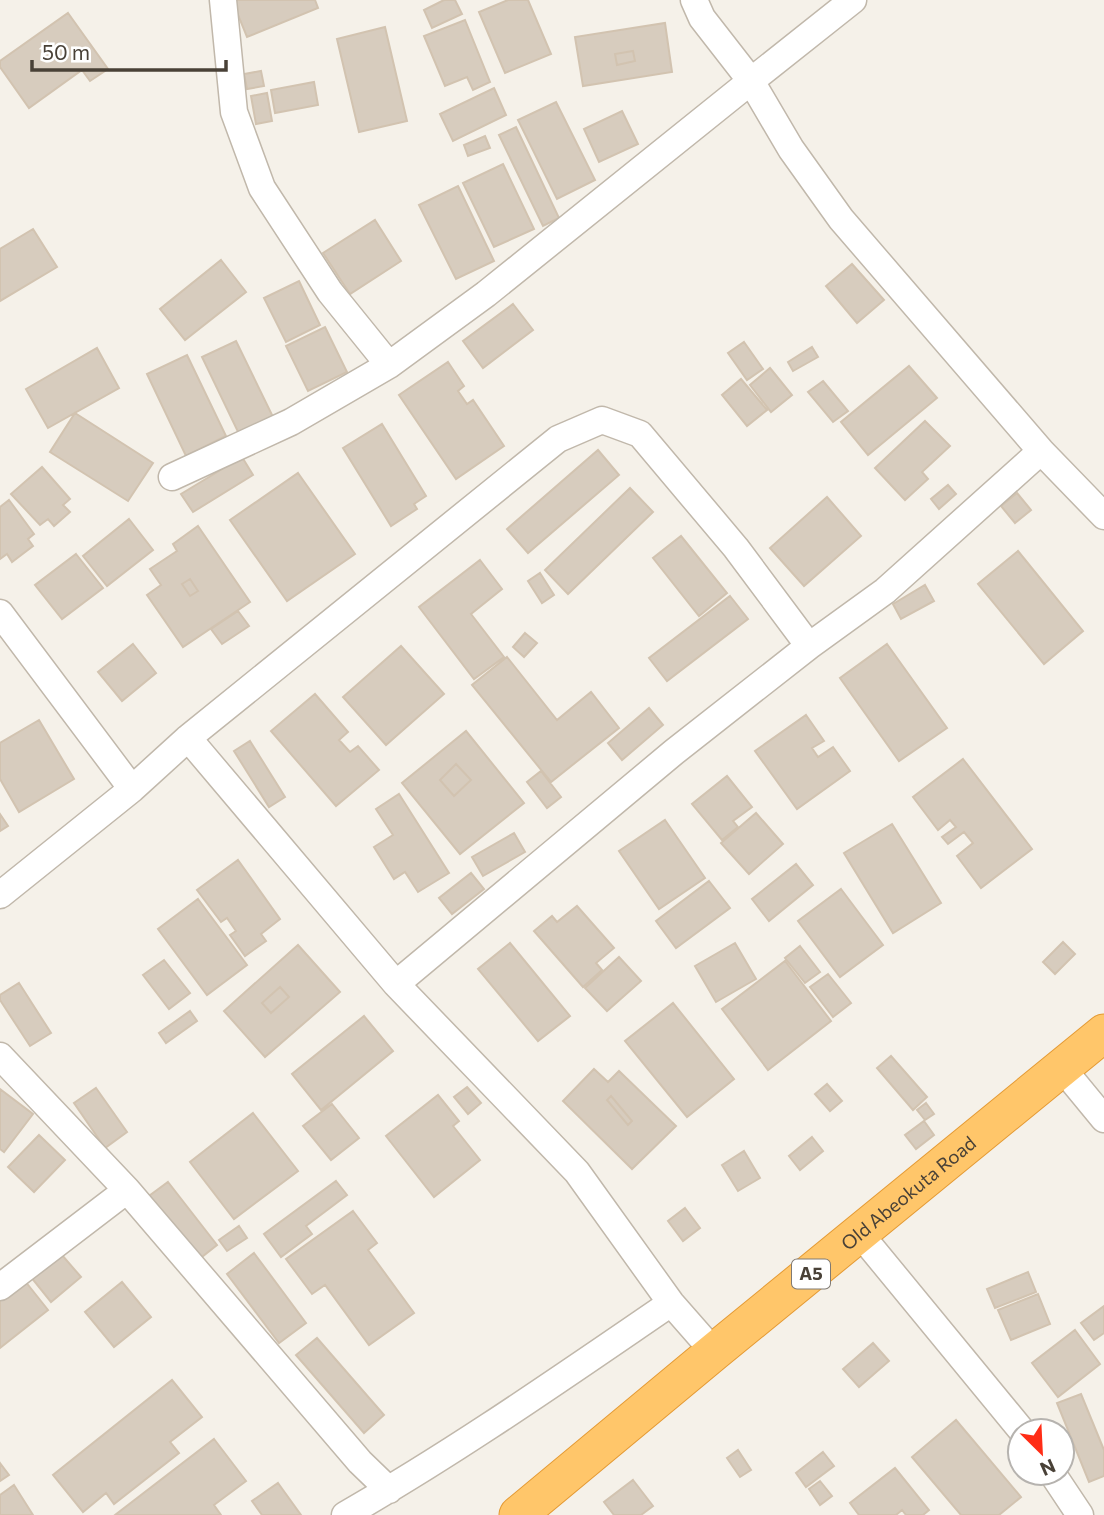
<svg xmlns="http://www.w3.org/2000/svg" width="1104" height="1515" font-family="Commissioner,sans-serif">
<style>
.building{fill:#d7ccbe;stroke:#d2c3b0;stroke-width:2;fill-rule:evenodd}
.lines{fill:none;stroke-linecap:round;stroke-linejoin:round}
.minor-casing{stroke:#c1b8ab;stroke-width:29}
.highway-casing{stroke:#e49a34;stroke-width:39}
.minor{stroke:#fff;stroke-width:26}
.highway{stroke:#ffc66a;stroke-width:37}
.labels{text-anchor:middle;stroke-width:7;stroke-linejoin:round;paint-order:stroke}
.shield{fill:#fff;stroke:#807a73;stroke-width:2}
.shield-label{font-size:18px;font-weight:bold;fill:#494137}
.street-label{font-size:19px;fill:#494137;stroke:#fff}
</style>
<rect width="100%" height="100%" fill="#f5f1e9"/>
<path class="building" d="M232 0H315L318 8 247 37Z
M444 0H455L462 14 432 28 424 10Z
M508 0H528L551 54 505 73 479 12Z
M68 13 108 69 90 81 82 70 29 108 0 67V61Z
M465 20 490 82 473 90 467 77 445 86 424 36Z
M665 23 672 72 583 86 575 37ZM633 51 635 61 617 65 615 54Z
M385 27 407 121 359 132 337 39Z
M633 51 635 61 617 65 615 54Z
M261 71 264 86 247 89 244 74Z
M314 82 318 105 275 113 271 90Z
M494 88 506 115 453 141 440 114Z
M267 93 272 121 256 124 251 96Z
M556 102 595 180 557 199 518 120Z
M622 111 638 144 599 162 584 129Z
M516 127 559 218 543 226 499 135Z
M485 136 490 148 468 156 464 145Z
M503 164 534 229 494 247 463 183Z
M458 186 494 261 456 279 419 205Z
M375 220 401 261 350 294 323 253Z
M33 229 57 267 0 301V249Z
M221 260 246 292 185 340 160 309Z
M852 264 884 300 857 323 826 286Z
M299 281 320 325 286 342 264 298Z
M513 304 533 330 483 368 463 341Z
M325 327 347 372 308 391 286 346Z
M236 341 274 419 240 436 202 357Z
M744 342 763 369 747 380 728 353Z
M812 347 818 357 793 371 788 362Z
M97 348 119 388 48 428 26 389Z
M187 355 226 436 186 456 147 374Z
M448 362 464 386 458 391 467 404 473 400 504 446 456 479 399 395Z
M909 366 937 398 868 455 841 422Z
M770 368 792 395 771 412 750 385Z
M741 379 767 410 747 426 722 395Z
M823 381 848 411 833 422 808 392Z
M75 413 153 463 128 501 50 452Z
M925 421 950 446 922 472 928 479 905 500 875 468Z
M382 424 426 496 414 504 417 509 391 526 343 448Z
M598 450 619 475 528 553 507 529Z
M242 457 253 475 193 512 181 494Z
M42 467 70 499 63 505 70 512 54 526 48 519 40 525 11 494Z
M298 473 355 554 287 601 230 520Z
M948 485 956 494 939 509 931 499Z
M630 488 653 512 568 594 545 570Z
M1017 493 1031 510 1015 523 1001 506Z
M827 497 861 536 804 586 770 548Z
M9 500 34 534 28 539 33 546 12 562 7 554 0 559V507Z
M129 519 153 550 107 586 83 556Z
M198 526 250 602 183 647 147 595 161 585 150 569 177 551 173 544ZM190 579 198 591 190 596 182 584Z
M681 536 727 593 699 616 653 558Z
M1018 551 1083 631 1044 664 978 584Z
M76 554 103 588 62 619 35 585Z
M480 560 502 589 471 614 504 657 474 679 419 607Z
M540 573 554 595 542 603 528 581Z
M190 579 198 591 190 596 182 584Z
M925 585 934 601 901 619 893 604Z
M730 596 748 619 667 681 649 658Z
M238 611 249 626 222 644 211 629Z
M525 633 537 643 524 657 513 647Z
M133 644 156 673 122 701 98 672Z
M887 644 947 728 899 761 840 678Z
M401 646 444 694 386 745 343 697Z
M507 657 557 720 591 692 619 728 551 782 472 685Z
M315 694 348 732 339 740 350 752 358 746 379 770 336 806 271 731Z
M649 708 663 725 622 760 608 743Z
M806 715 824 741 812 748 818 757 833 747 850 771 797 809 755 751Z
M39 720 74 779 19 812 0 779V743Z
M466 731 524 803 460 854 402 783ZM456 764 471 780 454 796 440 780Z
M250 741 285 797 269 807 234 751Z
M963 759 1032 849 981 888 957 856 973 843 964 832 948 844 942 837 956 827 950 820 938 830 913 797Z
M456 764 471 780 454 796 440 780Z
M541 771 561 797 547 808 527 782Z
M727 776 752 807 733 821 738 827 722 840 692 804Z
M399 794 449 873 418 892 405 872 394 879 374 847 393 835 376 809Z
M756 813 783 844 749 874 721 843Z
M0 814 8 826 0 831Z
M665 820 705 878 659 909 619 851Z
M892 824 941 903 893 933 844 853Z
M514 833 525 852 483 876 472 857Z
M238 860 280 919 261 934 266 941 245 956 230 935 236 931 227 918 221 922 197 890Z
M796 864 813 885 769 921 752 899Z
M471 873 484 889 452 914 439 898Z
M709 881 730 908 676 948 656 921Z
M841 889 883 945 840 977 798 921Z
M198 899 247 965 207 995 158 929Z
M577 906 614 948 596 963 602 970 583 987 534 931 552 916 557 922Z
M1063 942 1075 954 1055 974 1043 962Z
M510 943 570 1016 538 1041 478 969Z
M735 943 756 979 716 1002 695 966Z
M298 945 340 992 265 1057 224 1011ZM280 987 289 997 271 1013 262 1003Z
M800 946 820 972 805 983 785 958Z
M619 957 641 981 607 1011 585 988Z
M164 960 190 993 169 1009 143 975Z
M785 961 831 1021 768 1070 722 1009Z
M828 974 851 1003 833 1017 810 987Z
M19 983 51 1033 30 1046 0 1000V995Z
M280 987 289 997 271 1013 262 1003Z
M673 1003 734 1079 687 1117 625 1041Z
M190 1011 197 1021 166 1043 159 1033Z
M364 1016 393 1051 321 1110 292 1074Z
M891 1056 927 1097 913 1110 877 1068Z
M594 1069 608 1082 619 1071 676 1126 632 1169 563 1101ZM611 1096 632 1121 628 1125 607 1100Z
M827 1084 842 1101 830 1111 815 1094Z
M467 1087 481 1103 468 1114 454 1097Z
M96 1088 127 1132 105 1148 74 1103Z
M0 1089 33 1114 4 1152 0 1149Z
M438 1095 459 1121 453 1126 480 1160 434 1197 386 1136Z
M611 1096 632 1121 628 1125 607 1100Z
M926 1103 934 1114 925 1120 917 1110Z
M332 1104 359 1138 331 1160 303 1126Z
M253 1113 298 1171 234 1219 190 1162Z
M924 1121 934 1135 916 1149 905 1135Z
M39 1135 65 1160 34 1192 8 1167Z
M812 1137 823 1151 800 1170 789 1156Z
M744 1151 760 1178 738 1191 722 1165Z
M336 1181 347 1195 306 1226 312 1234 281 1257 264 1234Z
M168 1182 217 1245 198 1260 149 1196Z
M685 1208 700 1228 683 1241 668 1221Z
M353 1211 377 1243 368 1250 414 1313 369 1345 325 1285 312 1294 286 1259Z
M239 1226 247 1238 227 1251 219 1240Z
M55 1247 81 1277 51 1302 26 1271Z
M254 1253 306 1323 279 1343 227 1274Z
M1028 1272 1036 1292 995 1308 987 1289Z
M21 1276 48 1310 0 1348V1293Z
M122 1282 151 1317 114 1347 85 1312Z
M1038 1294 1050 1324 1011 1340 998 1310Z
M1104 1306V1333L1094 1340 1081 1323Z
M1075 1330 1100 1364 1058 1397 1032 1363Z
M317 1338 384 1415 364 1433 296 1355Z
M873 1343 889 1361 859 1387 843 1369Z
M172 1380 202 1417 170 1442 179 1453 114 1504 106 1493 83 1512 53 1475Z
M1081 1394 1104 1450V1476L1089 1482 1057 1403Z
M956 1420 1021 1497 999 1515H961L912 1457Z
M214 1439 246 1481 214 1505 221 1515H115Z
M738 1450 751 1470 740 1477 727 1458Z
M823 1452 834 1466 806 1487 796 1473Z
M0 1463 9 1475 0 1481Z
M895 1468 929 1510 923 1515H906L902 1510 896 1515H859L850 1503Z
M633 1480 653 1506 641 1515H614L604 1502Z
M820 1481 832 1496 820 1505 809 1489Z
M278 1483 301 1515H262L252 1501Z
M14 1485 33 1515H0V1495Z"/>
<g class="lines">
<g class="minor-casing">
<path id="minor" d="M223 0 234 112 262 188 330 292 389 365
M853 0 751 81 791 149 841 219 1041 451 1104 516
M172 477 291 422 389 365 486 294 751 81 702 18 694 0
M0 613 132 789
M0 895 132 789 188 738
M396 984 674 752 809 646 885 591 1041 451
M0 1056 127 1190 360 1462 389 1490
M1062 1068 1104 1119
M860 1234 1022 1431
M0 1287 127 1190
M714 1352 671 1303 577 1172 396 984 188 738 558 439 602 420 640 434 736 548 809 646
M1052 1473 1080 1515
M345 1515C457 1451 564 1376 671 1303"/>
</g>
<g class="highway-casing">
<g id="highway">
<path id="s1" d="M518 1515 714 1352 1104 1033"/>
</g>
</g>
<use href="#minor" class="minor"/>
<use href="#highway" class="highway"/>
</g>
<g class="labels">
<rect class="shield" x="792" y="1259.5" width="38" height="29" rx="5"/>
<g class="shield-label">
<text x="811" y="1280">A5</text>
</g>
<g class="street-label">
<text dy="7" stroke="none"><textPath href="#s1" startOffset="506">Old Abeokuta Road</textPath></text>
</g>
</g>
<g transform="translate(1041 1452) rotate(156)"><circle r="33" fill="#ffffff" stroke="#b6b3af" stroke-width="2"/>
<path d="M0-5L12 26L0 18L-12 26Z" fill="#ff2d16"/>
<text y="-10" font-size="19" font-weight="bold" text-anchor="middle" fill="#494137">N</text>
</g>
<path d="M32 60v10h194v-10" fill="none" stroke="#494137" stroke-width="3.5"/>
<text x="42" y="60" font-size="21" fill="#494137" stroke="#ffffff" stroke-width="5" paint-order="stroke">50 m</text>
</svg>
